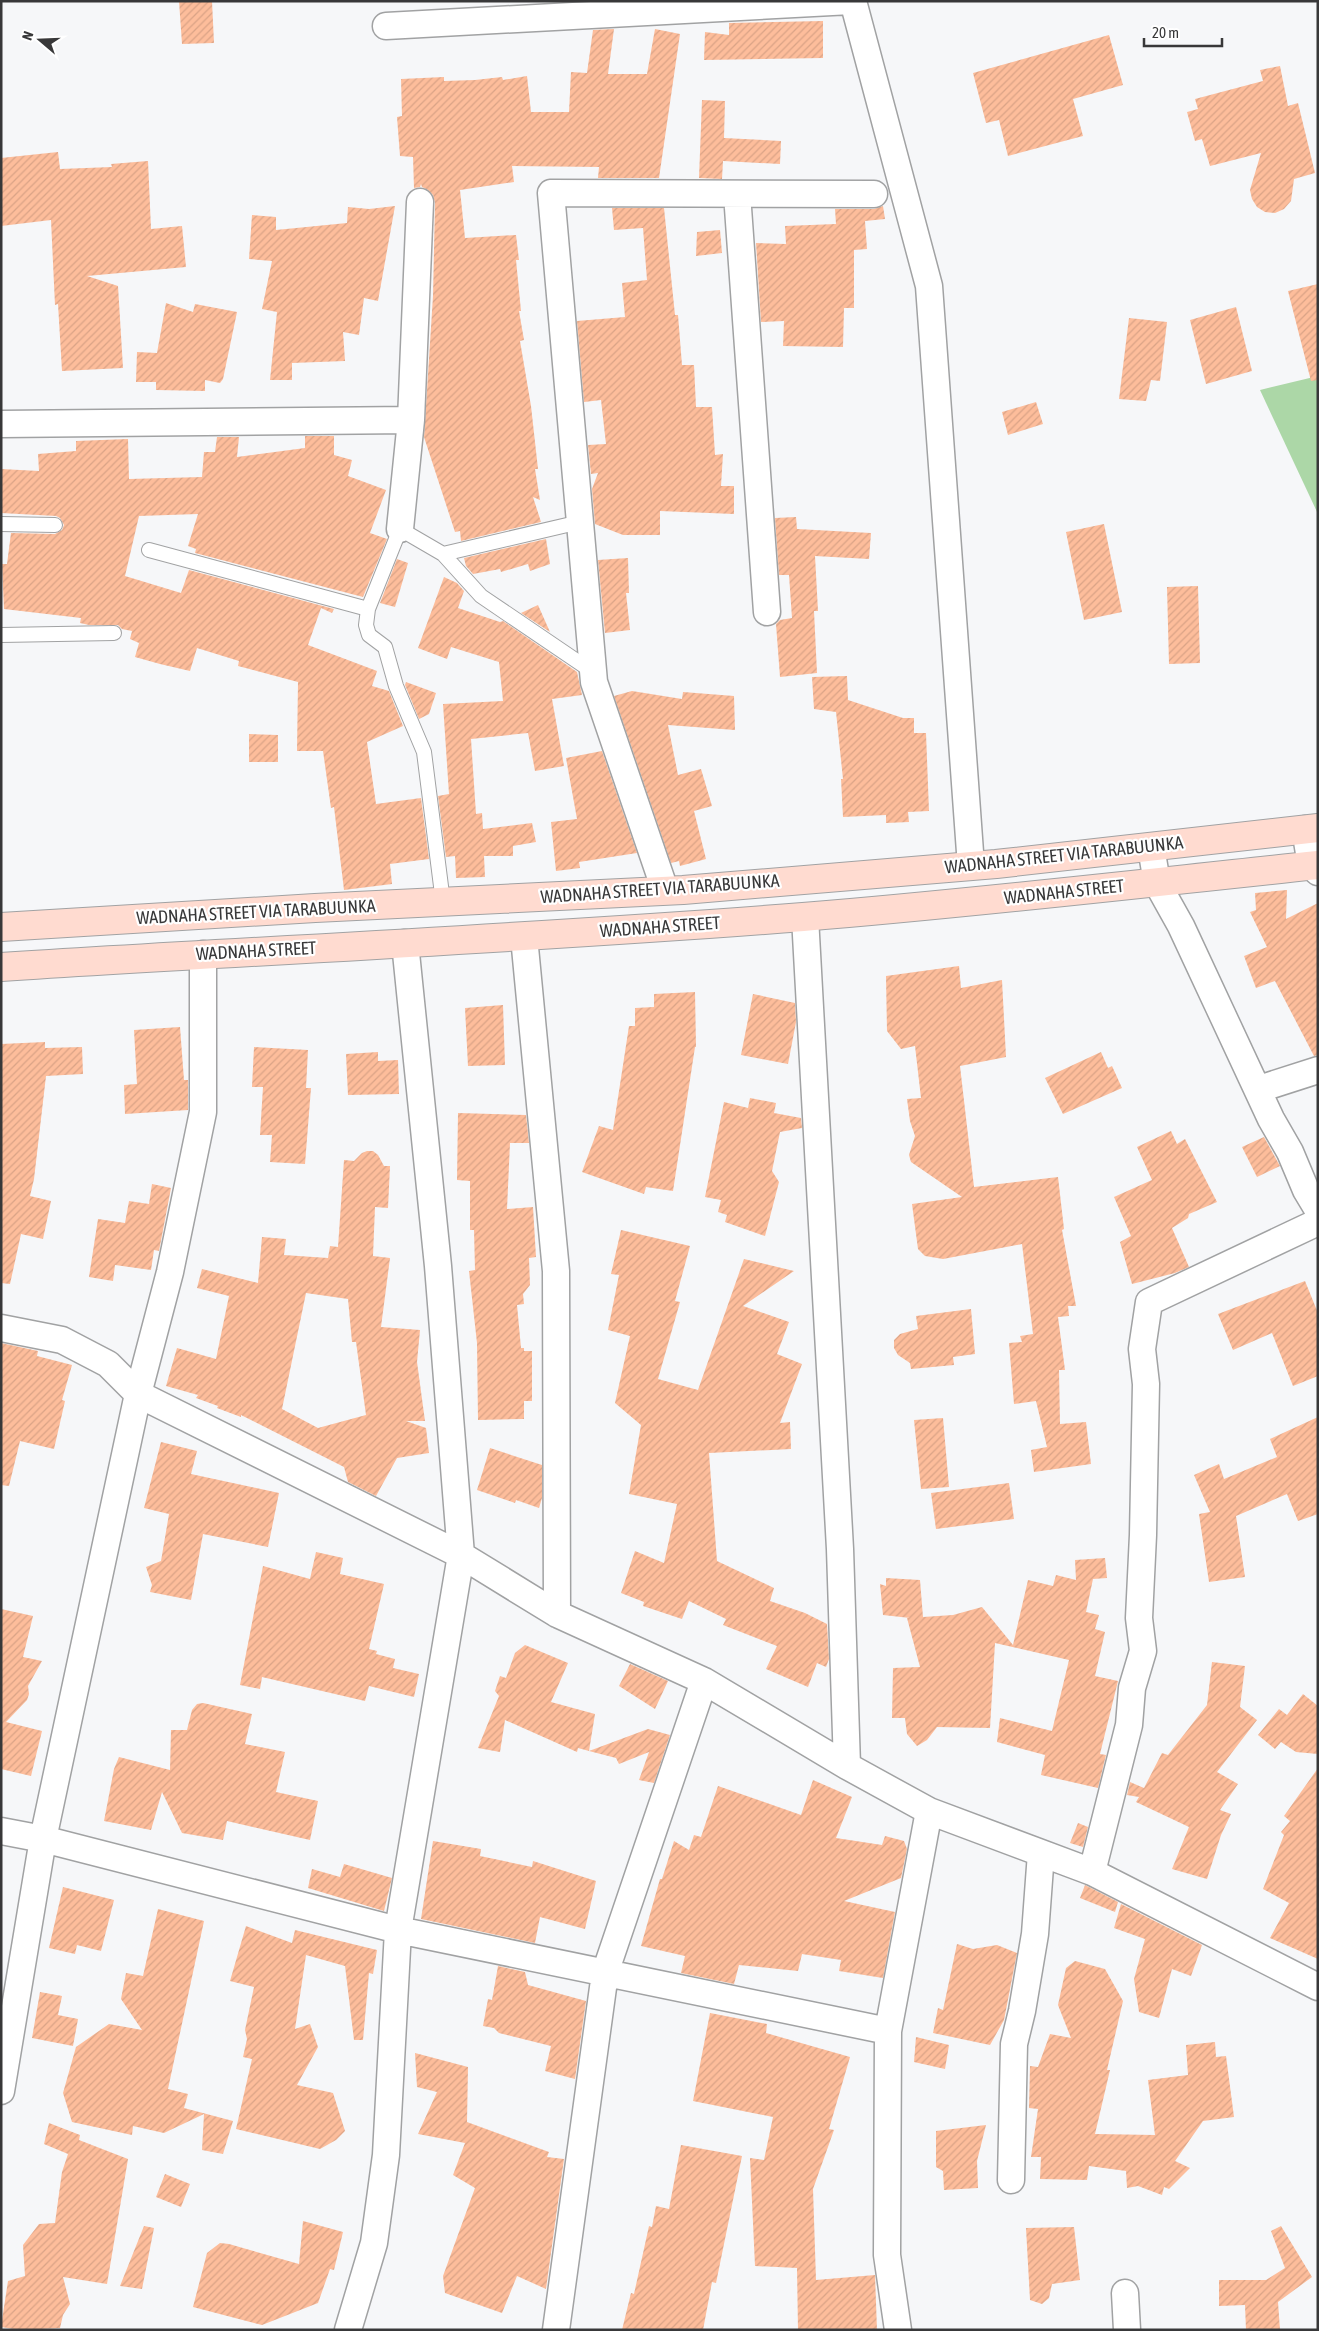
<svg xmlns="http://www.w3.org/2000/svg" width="1319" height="2331" font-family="'Asap Condensed',sans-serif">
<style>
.green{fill:#acd7a7}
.building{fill:url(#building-hatch);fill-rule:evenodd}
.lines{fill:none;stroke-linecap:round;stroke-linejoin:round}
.service-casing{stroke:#a1a2a3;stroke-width:16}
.minor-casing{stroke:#a1a2a3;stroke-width:29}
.secondary-casing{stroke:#a1a2a3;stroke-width:30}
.service{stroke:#fff;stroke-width:14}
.minor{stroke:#fff;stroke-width:26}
.secondary{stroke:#ffdbd0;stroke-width:28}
.labels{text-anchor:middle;stroke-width:4.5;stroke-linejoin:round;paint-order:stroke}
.street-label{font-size:18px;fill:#383839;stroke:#fff}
</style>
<defs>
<pattern id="building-hatch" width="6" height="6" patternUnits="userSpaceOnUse" patternTransform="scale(1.25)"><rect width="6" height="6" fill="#fdbd9b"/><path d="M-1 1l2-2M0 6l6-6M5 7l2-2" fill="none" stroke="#daa386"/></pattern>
</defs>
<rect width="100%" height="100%" fill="#f6f7f9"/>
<path class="green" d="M1318 376V514L1260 390Z"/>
<path class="building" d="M179 1H212L214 43 182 44Z
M823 21V58L704 60 705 32 729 35V23Z
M614 29 608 74H647L655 29 680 34 659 178H598L599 167 512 166 514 182 460 190 465 238 516 235 519 260H516L521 311H519L524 340 520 341 531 406 538 469H535L540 500 533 497 541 522 461 541 460 531 455 532 424 437 433 296 435 203 433 195 428 190 422 187 421 184 420 187 414 188 413 157 400 156 397 117 402 116 401 79 444 77V81L475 80 502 77 503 80 527 76 531 112H569L571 72 587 73 593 30Z
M1109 35 1123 85 1073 99 1083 136 1008 156 999 120 986 123 973 73Z
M1280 66 1288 106 1298 103 1315 173 1294 179 1291 201 1284 209 1275 213 1265 212 1257 207 1252 199 1250 190 1261 153 1210 166 1202 139 1195 141 1187 112 1198 109 1195 99 1263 81 1260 70Z
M702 100 725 101 724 138 781 141 780 164 723 161 722 179 699 178Z
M58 152 60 169 112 167 111 164 148 161 151 229 182 226 186 267 87 276 118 286 123 368 62 371 58 304 55 305 51 220 1 226V158Z
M395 206 378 301 364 298 359 335 343 332 345 361 292 363V380H270L277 312 262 309 272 261 249 259 252 215 276 217V230L347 223 348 207 369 209Z
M883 206 885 219 865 221 867 249 854 250V308H844L843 347 783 346 784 321 761 322 756 243 786 244 785 226 836 224 835 209H874Z
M612 208H664L675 315H678L682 365H694L696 407H712L715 455 723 454 721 486H734V514L660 511V535H623L595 524 592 489 598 473 591 474 588 445 606 444 601 400 584 402 577 321 625 317 622 283 647 280 643 228 614 230Z
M720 230 722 253 696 256 697 232Z
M1318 284V380L1311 381 1288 291Z
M166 303 193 312 195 304 237 312 223 379 220 383 205 380V391L156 390V382H136L137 352 157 353Z
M1236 307 1252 371 1206 384 1190 320Z
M1129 318 1167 322 1160 381 1151 380 1146 401 1119 399Z
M1036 402 1043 424 1008 435 1002 412Z
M305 436H334V455L352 460 348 476 386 490 370 533 387 539 363 597 195 553 196 549 188 546 198 514 139 516 125 576 181 593 189 570 334 609 332 613 321 608 308 645 377 671 372 686 389 691 403 726 367 742 376 804 421 798 429 859 390 864 392 884 344 890 334 807 331 808 323 751H297L298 682 238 666 239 661 197 648 190 671 160 664 135 657 139 643 130 639 132 631 122 629 118 625H89L80 623 81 618 4 609 2 564H7L11 533 55 534 62 530 64 525 60 518 56 516 1 513V469L39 471 38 454 76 451V441L128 439 129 479 202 477 204 452H215L217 437H239L237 457 305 448Z
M796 517 797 529 871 533 869 559 815 556 818 611H814L817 673 780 677 776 624 780 620 792 618 789 575H779L775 518Z
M1104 524 1122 612 1084 620 1066 532Z
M546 539 550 564 530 571 528 564 501 572 500 569 473 574 466 566 464 558Z
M628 558 629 593H626L630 630 605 633 598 560Z
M397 559 408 563 395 607 380 603Z
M444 577 457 583 464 591 458 608 500 622 503 621 577 672 582 695 552 699 564 766 535 771 528 733 471 739 476 814 482 813 483 829 532 823 536 842 513 846V856H484L485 877 456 878 455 856 446 857 438 796 449 794 443 704 503 701 499 662 451 647 447 659 418 648Z
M1198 586 1200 663 1169 664 1167 587Z
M538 605 550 632 521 613Z
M847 676 848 700 903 718H914V733H926L929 811 908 812 909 822 886 823V815L843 817 841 779H843L836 712 814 709 812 677Z
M406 682 436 693 429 714 419 719 405 685Z
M632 691 682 699 683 692 734 696 735 730 668 725 678 775 701 769 712 806 694 811 706 859 680 866 679 861 671 863 614 696Z
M249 734 278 735V762H249Z
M602 751 637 853 579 862 580 868 556 871 551 822 577 819 566 758Z
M1287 890 1286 919 1318 903V1055L1314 1056 1275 981 1256 988 1244 956 1267 947 1250 912 1256 910 1255 893Z
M959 966 961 988 1002 980 1006 1057 960 1066 974 1187 1058 1177 1064 1229 1062 1230 1076 1306H1068L1069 1316 1058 1317 1065 1370H1059L1060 1424 1086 1422 1091 1464 1034 1472 1031 1450 1047 1447 1036 1401 1014 1404 1009 1343 1022 1342 1020 1336 1033 1334 1022 1244 943 1259 925 1256 918 1249 912 1204 962 1197 911 1162 909 1155 915 1136 910 1121 907 1099 921 1098 915 1046 901 1049 887 1031 886 976Z
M695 992 696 1047H695L673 1191 646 1187 644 1194 582 1172 599 1126 613 1130 629 1026H635V1008L654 1007V994Z
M753 994 795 1003 796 1022 788 1064 741 1055Z
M503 1005 505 1065 468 1066 465 1008Z
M180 1027 184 1080H188V1110L125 1114 124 1085 137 1084 134 1030Z
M45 1042V1048L82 1047 83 1074 46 1076 34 1179 30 1196 51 1201 43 1239 21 1234 10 1284 1 1283V1044Z
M254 1047 308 1050 306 1088H311L305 1164 270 1162 272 1135H260L263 1087H252Z
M378 1052V1061L398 1060 399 1094 348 1095 346 1054Z
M1101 1052 1108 1068 1112 1066 1122 1088 1063 1114 1045 1078Z
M750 1098 776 1103 774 1113 801 1118 802 1128 780 1132 772 1171 779 1182 765 1236 725 1222 727 1215 718 1212 721 1200 705 1197 724 1102 748 1108Z
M458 1113 526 1115 529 1143H510L507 1209 533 1207 536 1257 529 1258 530 1285 523 1294 524 1304 517 1305 521 1348H524V1351H532V1401H524V1419L478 1420 477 1343 469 1271 475 1270 474 1230H470V1181L457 1180Z
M1171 1131 1177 1144 1185 1139 1217 1202 1189 1214 1188 1218 1172 1228 1189 1267 1175 1273 1132 1284 1120 1242 1131 1236 1114 1197 1152 1180 1137 1147Z
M1264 1137 1280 1166 1257 1177 1242 1147Z
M367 1151H373L378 1155 384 1166H390L388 1208 375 1207 373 1256 390 1258 381 1327 420 1330 417 1362 425 1421H406L426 1428 429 1453 397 1458 376 1496 348 1482 344 1467 241 1415V1417L217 1408 218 1406 196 1398 198 1395 166 1386 177 1348 216 1359 229 1296 197 1288 202 1269 258 1283 262 1237 286 1239 284 1255 328 1258 330 1246 338 1247 344 1160 354 1161 362 1153ZM306 1293 348 1299 352 1342H356L366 1415 318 1428 282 1409Z
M152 1184 171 1188 159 1251 154 1250 151 1270 115 1265 113 1281 89 1277 98 1219 125 1223 129 1201 149 1204Z
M621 1230 690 1246 675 1301 680 1302 658 1379 698 1390 744 1259 794 1271 743 1306 789 1322 777 1354 802 1364 780 1423 790 1422 791 1449 709 1453 717 1561 774 1588 770 1601 805 1613 827 1624 829 1659 826 1667 817 1663 808 1687 766 1669 777 1646 723 1625 726 1619 689 1601 682 1619 643 1606 644 1602 621 1593 635 1551 664 1563 677 1504 629 1494 641 1425 615 1403 630 1336 608 1330 619 1275 611 1274Z
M1305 1281 1318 1313V1376L1293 1386 1272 1333 1233 1350 1218 1314Z
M971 1309 975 1354 953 1357 954 1365 911 1369 910 1363 898 1355 894 1348V1340L900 1334 918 1329 916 1316Z
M1 1343 38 1351 37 1356 72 1365 62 1400 65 1401 54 1449 20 1441 9 1486 1 1485Z
M1318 1417V1514L1298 1521 1287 1494 1236 1516 1245 1577 1209 1582 1199 1514 1210 1512 1194 1475 1219 1464 1224 1479 1277 1457 1270 1439Z
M943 1418 949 1487 921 1489 914 1420Z
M161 1442 197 1451 191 1474 279 1493 268 1547 203 1534 191 1600 150 1592 152 1585 146 1567 161 1561 169 1514 144 1508Z
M490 1448 542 1465V1498L539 1508 516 1500 515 1503 477 1490Z
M1009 1483 1014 1519 936 1529 931 1493Z
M316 1552 343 1558 340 1574 384 1584 369 1649 377 1651 376 1654 395 1659 393 1668 419 1674 414 1697 369 1686 365 1701 262 1677 260 1689 240 1685 263 1566 310 1579Z
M1105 1558 1107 1578 1093 1579 1086 1612 1099 1615 1095 1629 1105 1632 1095 1676 1118 1681 1100 1754 1106 1755 1098 1788 1041 1775 1045 1755 997 1742 1000 1718 1052 1731 1069 1660 995 1643 990 1728 937 1727 927 1740 917 1746 907 1734 905 1718H892L893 1668 920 1667 907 1618H910L883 1615 880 1584 886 1586V1578L920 1580 923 1617 953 1615 982 1607 1013 1645 1028 1580 1053 1586 1056 1575 1076 1580 1075 1560Z
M1 1609 33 1616 23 1657 42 1661 28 1686 29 1694 27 1700 6 1722 42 1731 31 1776 1 1769Z
M525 1645 568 1663 551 1702 595 1714 589 1751 578 1748 577 1752 505 1720 500 1752 478 1748 499 1696 495 1691 500 1676 506 1678 515 1653Z
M1212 1662 1245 1666 1240 1707 1257 1720 1217 1772 1238 1784 1220 1810 1231 1814 1221 1835 1207 1879 1172 1869 1189 1827 1136 1802 1139 1797 1127 1795 1130 1782 1144 1788 1162 1753 1168 1755 1207 1705Z
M630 1664 668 1681 655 1709 619 1686Z
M1303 1694 1318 1706V1754L1296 1752 1281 1742 1275 1749 1258 1735 1279 1709 1287 1715Z
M203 1703 252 1714 245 1744 285 1752 276 1792 318 1801 310 1840 227 1821 223 1840 182 1833 162 1792 151 1830 104 1821 114 1769 119 1757 170 1770 171 1730H187L192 1710 197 1704Z
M648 1729 670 1735 654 1783 639 1780 649 1752 619 1764 616 1758 589 1751Z
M1318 1768V1959L1270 1938 1289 1903 1263 1889 1284 1835 1281 1832 1290 1821 1284 1816Z
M813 1780 852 1797 836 1838 882 1845 885 1836 904 1841 907 1849 901 1878 844 1901 895 1912 883 1978 839 1971 841 1960 802 1954 798 1971 739 1965 734 1984 681 1973 685 1956 641 1946 660 1879H662L674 1841 689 1850 694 1835 701 1837 718 1786 801 1815Z
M1078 1823 1088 1827 1083 1847 1070 1843Z
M433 1841 481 1849 480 1856 532 1867 533 1861 596 1881 585 1929 540 1917 535 1943 421 1919Z
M344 1864 392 1878 384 1911 308 1888 312 1869 340 1877Z
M1085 1885 1118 1902 1115 1912 1080 1898Z
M63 1887 114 1900 101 1951 77 1945 75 1954 49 1948Z
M1121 1904 1202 1945 1191 1976 1172 1969 1159 2018 1139 2012 1134 1979 1145 1939 1114 1928Z
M158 1909 204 1921 168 2089 188 2094 184 2108 233 2121 223 2154 202 2150 204 2114 164 2133 133 2126 132 2135 72 2122 63 2093 76 2047 109 2024 142 2030 121 1999 126 1973 143 1976Z
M246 1926 292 1943 295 1930 377 1950 373 1974 369 1973 363 2040H354L345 1966 306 1955 295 2029 310 2024 318 2047 297 2085 333 2093 345 2131 336 2140 320 2149 236 2129 252 2059 243 2057 247 2039 245 2030 254 1987 230 1981Z
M957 1944 973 1949 997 1945 1017 1953 1004 2020 990 2045 933 2033 938 2008 943 2010Z
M1075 1961 1105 1969 1123 2001 1107 2070H1110L1095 2134 1155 2135 1148 2080 1188 2075 1186 2045 1215 2042 1216 2057 1226 2056 1234 2117 1203 2121 1175 2161 1190 2168 1169 2189 1164 2187 1162 2195 1138 2186 1127 2188 1126 2171 1089 2166 1087 2180 1040 2179 1041 2157H1031L1038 2109 1029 2108 1030 2066 1038 2067 1050 2034 1071 2038 1058 2005 1066 1968Z
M498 1966 525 1972 528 1985 586 2001 575 2079 545 2071 551 2046 499 2033 494 2028 483 2026 488 1999 492 2000Z
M40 1992 62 1996 58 2015 78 2019 73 2046 32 2038Z
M710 2013 767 2024 766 2033 850 2057 829 2129 834 2130 813 2189 816 2280 875 2275 877 2330H798L797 2268 755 2266 750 2158 764 2160 773 2117 693 2101Z
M916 2037 949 2045 945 2069 914 2062Z
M415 2053 468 2067 467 2122 549 2152 547 2157 564 2159 546 2289 517 2276 502 2313 445 2293 443 2276 475 2188 453 2175 465 2143 418 2134 437 2092 417 2087Z
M49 2123 80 2135 79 2140 128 2159 107 2284 63 2277 70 2304 63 2315 60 2328 20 2330 1 2327 8 2281 25 2276 23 2245 39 2224 55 2223 62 2172 68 2154 44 2144Z
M986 2125 977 2161 978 2188 944 2190 943 2171 936 2167V2131Z
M681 2145 742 2156 716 2283 712 2282 703 2330H622L631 2293 634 2294 649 2226 652 2227 656 2206 669 2209Z
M165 2174 190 2184 181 2207 156 2197Z
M303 2221 343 2232 334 2270 330 2269 318 2303 262 2325 193 2307 207 2253 220 2243 229 2244 299 2264Z
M144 2226 154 2228 142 2289 120 2286Z
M1281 2226 1312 2277 1278 2302 1280 2330H1246L1245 2305 1219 2306V2280H1266L1285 2268 1271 2231Z
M1074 2227 1080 2280 1052 2284 1049 2298 1042 2304 1030 2300 1026 2228Z"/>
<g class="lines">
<g class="service-casing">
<path id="service" d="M580 522 443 554 481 596 593 672
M1 524 55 525
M149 550 368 609 400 529 443 554
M368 609 366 625 369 635 385 647 396 686 424 752 443 902
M1 635 114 633"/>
</g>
<g class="minor-casing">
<path id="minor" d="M853 1 929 286 971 866
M386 26 851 1
M737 194 767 612
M1 424 411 420
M400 529 411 420 420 202
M1305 829 1311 865 1318 872
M1151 847 1157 883 1181 926 1271 1119 1290 1152 1306 1190 1318 1210
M665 890 594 682 551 193 874 194
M805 917 840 1549 847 1766
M524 937 556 1271 557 1614
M1259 1089 1318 1070
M1 1328 62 1340 108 1364 138 1394 461 1555 557 1614 704 1681 847 1766 929 1811 1092 1872 1318 1987
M1 1831 43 1839 398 1930 888 2031 929 1811
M1092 1872 1129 1725 1132 1688 1143 1651 1139 1618 1143 1535 1146 1384 1142 1349 1149 1302 1318 1222
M888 2031 887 2255 898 2330
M1 2091 43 1839 138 1394 170 1272 203 1112V954
M1011 2180 1014 2044 1022 2011 1035 1934 1041 1853
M1125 2293 1127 2330
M348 2330 374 2243 386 2155 398 1930 461 1555 438 1266 405 943
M556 2330 605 1973 704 1681"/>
</g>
<g class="secondary-casing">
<path id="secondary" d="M1 927 315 908 683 890 996 864 1318 828
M1 967C268 950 536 938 803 917 975 903 1146 883 1318 865"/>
</g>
<use href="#service" class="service"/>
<use href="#minor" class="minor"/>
<use href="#secondary" class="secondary"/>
</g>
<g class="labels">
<g class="street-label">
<text transform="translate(1064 855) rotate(-6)" y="6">WADNAHA STREET VIA TARABUUNKA</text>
<text transform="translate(660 889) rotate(-4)" y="6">WADNAHA STREET VIA TARABUUNKA</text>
<text transform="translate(1064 892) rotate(-6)" y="6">WADNAHA STREET</text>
<text transform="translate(256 912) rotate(-3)" y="6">WADNAHA STREET VIA TARABUUNKA</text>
<text transform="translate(660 927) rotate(-4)" y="6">WADNAHA STREET</text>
<text transform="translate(256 951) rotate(-3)" y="6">WADNAHA STREET</text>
</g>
</g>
<rect width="1319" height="2331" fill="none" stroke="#383839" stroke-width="5"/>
<g transform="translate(40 40) rotate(289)" stroke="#ffffff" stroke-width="4" paint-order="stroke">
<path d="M0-4L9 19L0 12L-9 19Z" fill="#383839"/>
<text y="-8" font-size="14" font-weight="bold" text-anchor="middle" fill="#383839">N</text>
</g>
<path d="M1144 38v8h78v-8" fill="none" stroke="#383839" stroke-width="2.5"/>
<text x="1152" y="38" font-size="15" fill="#383839" stroke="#ffffff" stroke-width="4" paint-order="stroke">20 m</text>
</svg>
